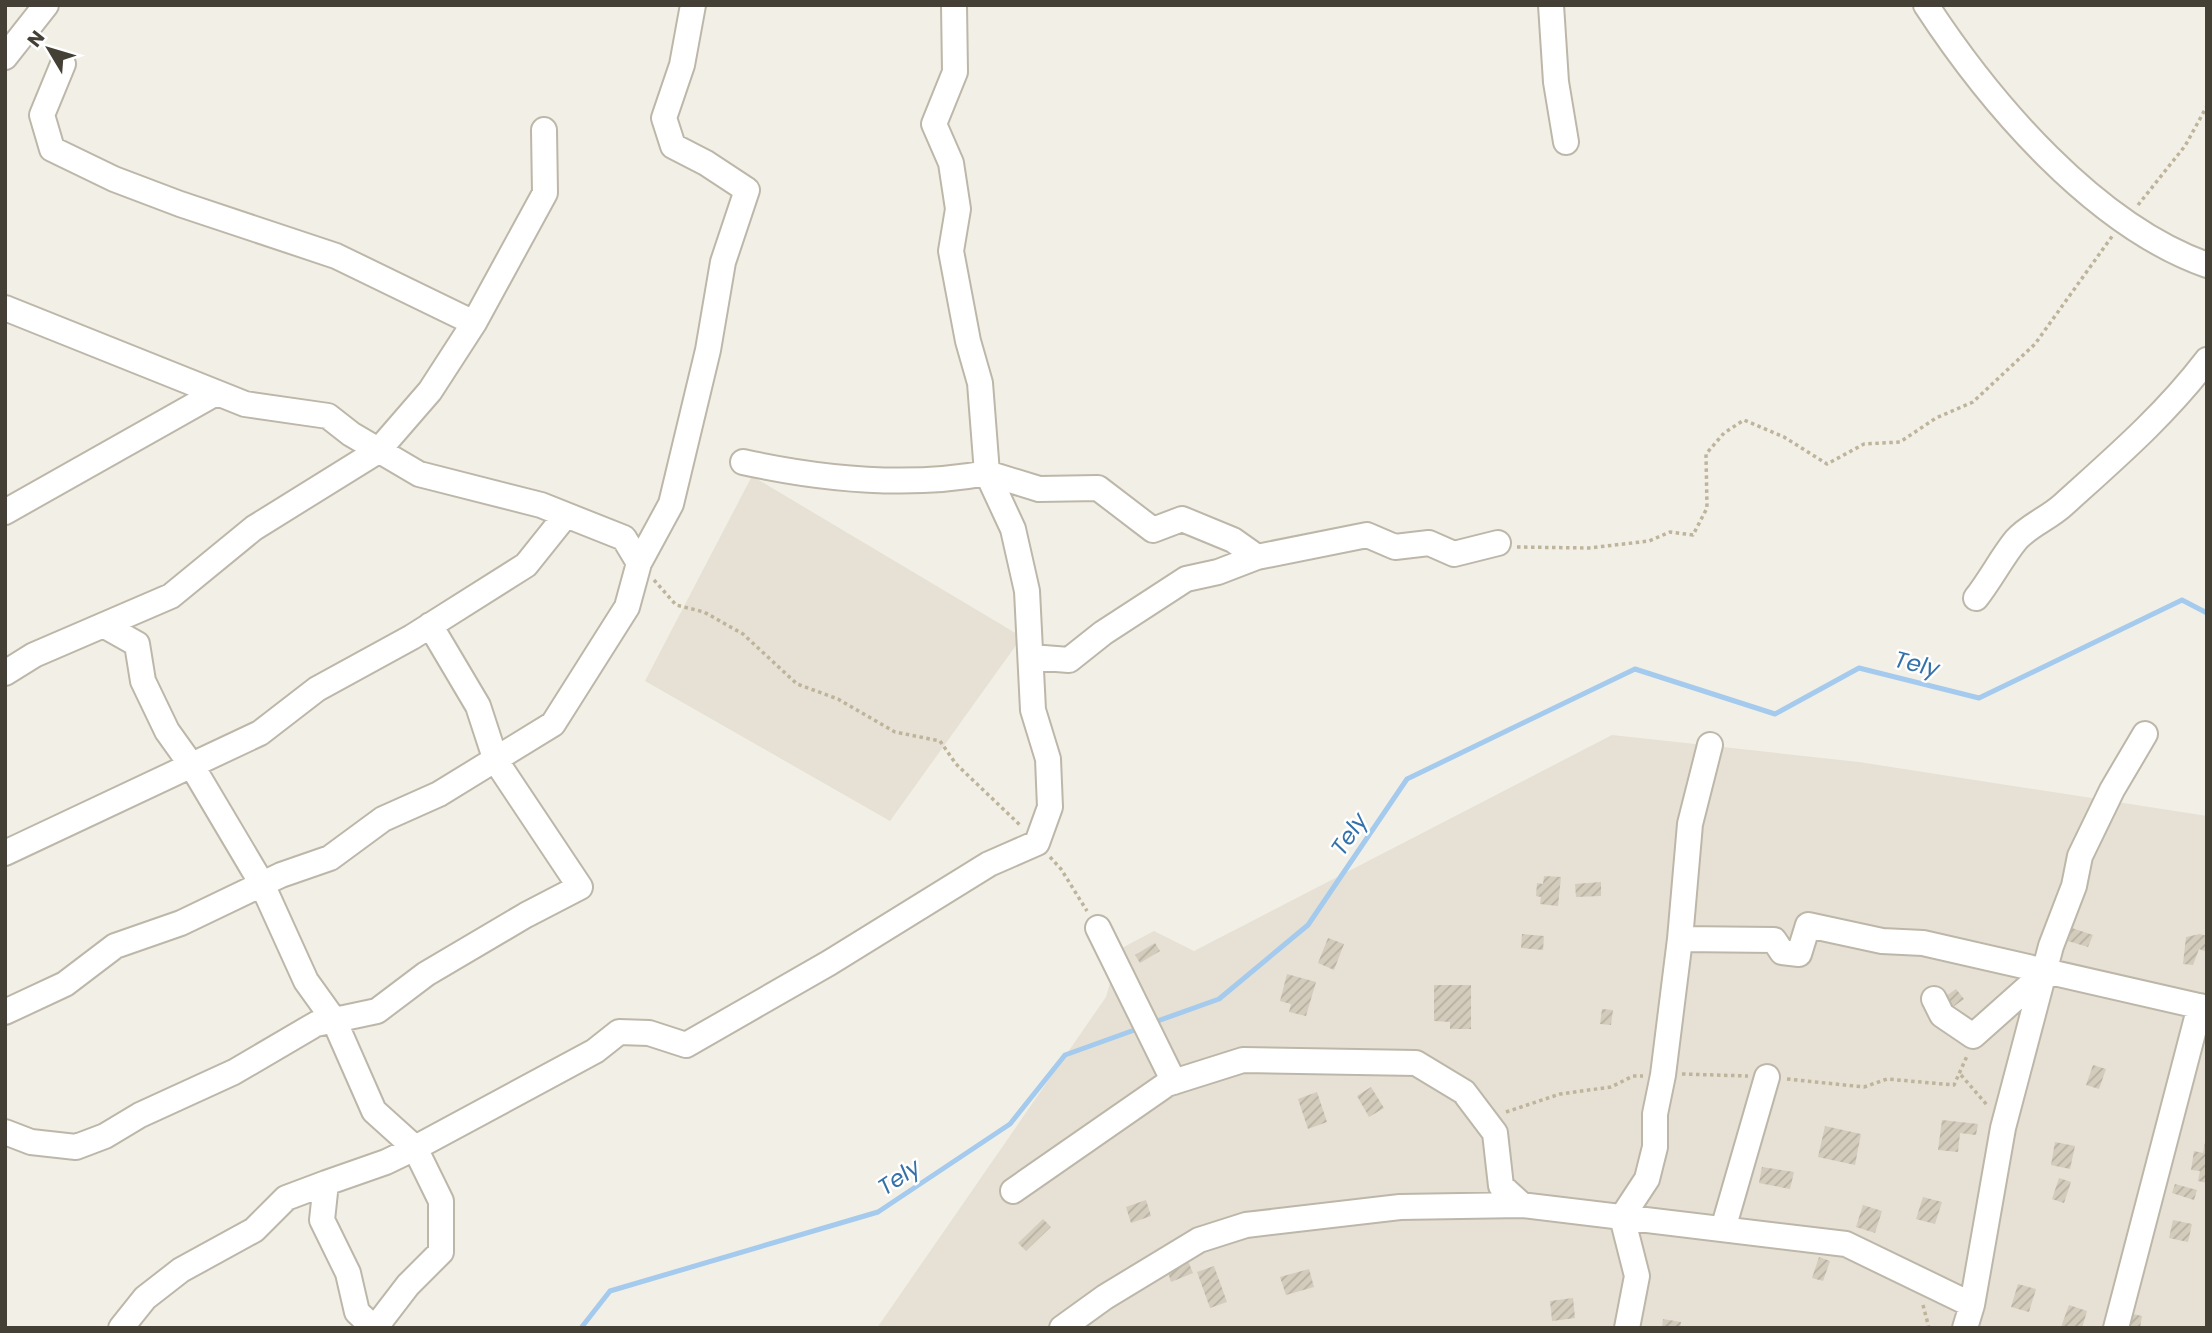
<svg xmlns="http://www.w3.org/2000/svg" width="2212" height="1333" font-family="Poppins,sans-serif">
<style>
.residential{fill:#e6e1d4}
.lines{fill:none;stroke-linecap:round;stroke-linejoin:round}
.stream{stroke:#a4caed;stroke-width:5}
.building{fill:url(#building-hatch)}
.minor-casing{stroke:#bdb7a9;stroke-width:28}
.path{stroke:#beb49b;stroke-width:3.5;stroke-dasharray:3.5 3.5;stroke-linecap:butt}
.minor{stroke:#fff;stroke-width:24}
.labels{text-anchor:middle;stroke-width:5;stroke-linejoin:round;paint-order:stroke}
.water-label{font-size:23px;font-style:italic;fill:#3471ab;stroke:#fff}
</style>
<defs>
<pattern id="building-hatch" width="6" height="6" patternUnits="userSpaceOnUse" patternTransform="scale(1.75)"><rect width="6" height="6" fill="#d3ccbc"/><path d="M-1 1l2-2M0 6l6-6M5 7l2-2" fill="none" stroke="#b6b0a2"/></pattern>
</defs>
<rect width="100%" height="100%" fill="#f2efe6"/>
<path class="residential" d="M752 476 1022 637 890 821 645 681Z
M1612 735 1859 762 2207 816V1328H877L1106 997 1120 949 1154 931 1194 951Z"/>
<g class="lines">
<path class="stream" d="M1152 1023 1219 999 1308 925 1407 779 1635 669 1775 714 1859 668 1979 698 2182 600 2207 613
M581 1328 610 1291 878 1212 1010 1124 1065 1055 1140 1028"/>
</g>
<path class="building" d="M1544 876 1561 877 1558 906 1540 904 1541 897 1536 896 1537 883 1543 884Z
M1601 882V896L1576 897 1575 884Z
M2072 928 2093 935 2088 947 2068 941Z
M1522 934 1544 936 1543 950 1521 948Z
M2200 934 2207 936V952L2199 949 2193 965 2183 964 2186 937Z
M1328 938 1344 944 1334 970 1318 963Z
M1155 943 1160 951 1140 963 1135 955Z
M1287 974 1316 982 1306 1016 1289 1012 1291 1004 1280 1001Z
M1434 985H1471V1029H1450V1022L1434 1021Z
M1956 989 1964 999 1946 1012 1939 1001Z
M1602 1009 1613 1010 1611 1025 1600 1024Z
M2093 1065 2106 1069 2099 1089 2086 1085Z
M1371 1087 1384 1108 1369 1117 1357 1096Z
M1317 1092 1327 1122 1308 1129 1298 1099Z
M1942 1120 1978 1124 1976 1135 1960 1133 1958 1152 1938 1150Z
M1825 1126 1861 1134 1855 1165 1818 1157Z
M2055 1142 2075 1146 2070 1169 2051 1165Z
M2205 1142H2207V1183L2198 1181 2200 1171 2191 1170 2194 1151 2203 1153Z
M1762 1167 1794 1172 1790 1189 1759 1183Z
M2059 1178 2071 1182 2064 1203 2052 1199Z
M2175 1184 2197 1190 2194 1200 2172 1193Z
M1923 1197 1942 1202 1935 1224 1916 1219Z
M1146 1200 1151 1216 1131 1223 1126 1207Z
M1863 1205 1882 1211 1875 1233 1856 1227Z
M1043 1219 1051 1227 1026 1251 1018 1243Z
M2173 1220 2192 1224 2188 1242 2169 1238Z
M1819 1257 1830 1261 1823 1281 1812 1278Z
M1188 1261 1193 1273 1171 1282 1167 1269Z
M1214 1266 1227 1302 1210 1308 1197 1272Z
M1309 1269 1314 1287 1286 1295 1280 1277Z
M2018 1284 2036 1289 2029 1312 2011 1307Z
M1573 1298 1575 1318 1552 1321 1550 1301Z
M2069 1305 2087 1311 2082 1328 2061 1327Z
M2133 1314 2142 1316 2140 1328H2130Z
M1663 1319 1681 1322 1680 1328H1662Z"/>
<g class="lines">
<g class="minor-casing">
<path id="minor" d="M954 5 955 72 934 124 951 163 958 209 951 251 968 341 980 383 987 473 1039 489 1098 488 1153 530 1182 519 1233 540 1257 557
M1551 5 1556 82 1566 142
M1926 5C1990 103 2094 225 2207 265
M5 57 46 5
M63 64 42 115 52 149 114 179 180 204 336 256 474 323
M5 308 245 404 328 416 351 434 419 474 541 505 624 538 639 563
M5 512 216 393
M1976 598C1991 579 2002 557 2016 540 2028 526 2049 518 2063 505 2115 458 2164 416 2207 360
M105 626 137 644 143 681 167 731 192 766 262 884 306 981 334 1020 374 1111 415 1148 441 1201V1252L408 1285 375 1328
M1031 657 1069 660 1103 633 1186 579 1218 572 1257 557 1367 535 1395 547 1429 543 1454 554 1498 543
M5 673 34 655 171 596 254 528 378 451 430 391 474 323 545 193 544 130
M1710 745 1690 824 1680 939 1774 940 1782 952 1799 954 1808 925 1882 941 1923 943 2207 1008
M5 853 260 733 317 689 412 637 526 565 566 515
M1098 928 1174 1082
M1934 999 1942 1015 1973 1036 2045 972
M5 1012 65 984 115 946 181 923 281 875 330 858 383 819 439 794 553 724 627 607 639 563 671 504 708 350 723 262 747 190 706 163 673 146 664 118 682 65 693 5
M5 1132 31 1142 76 1147 105 1136 140 1115 234 1072 316 1024 377 1011 426 974 526 915 580 887 496 761 478 706 430 625
M326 1183 386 1162 415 1148 595 1051 619 1032 649 1033 686 1045 829 963 989 864 1037 843 1050 807 1048 759 1033 710 1027 591 1013 529 987 473C907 488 821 479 743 462
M1013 1191 1167 1084 1243 1060 1416 1063 1464 1092 1495 1133 1501 1186 1522 1205
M1723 1229 1767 1077
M1972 1305 2003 1128 2051 946 2074 886 2080 856 2112 790 2145 734
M121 1328 145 1298 181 1270 254 1230 286 1198 326 1183 322 1220 348 1273 357 1312 374 1328
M1062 1328 1105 1297 1199 1240 1246 1225 1400 1207 1522 1205 1846 1244 1972 1305 1965 1328
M1627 1328 1637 1276 1622 1217 1647 1179 1655 1147V1114L1663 1075 1680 939
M2116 1328 2200 1006"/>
</g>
<path class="path" d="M2138 205 2185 146 2207 106
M1517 547 1589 548 1649 541 1670 532 1693 535 1707 508 1706 454 1724 433 1744 420 1784 437 1827 464 1864 444 1900 442 1936 418 1973 402 2035 344 2113 235
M654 580 676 605 704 612 743 634 797 684 838 699 895 732 940 741 956 764 1021 826
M1050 857 1061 869 1087 911
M1682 1074 1748 1076
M1961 1075 1987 1105
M1787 1079 1864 1087 1887 1079 1954 1085 1967 1056
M1506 1112 1560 1094 1611 1087 1633 1076H1643
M1923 1305 1929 1328"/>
<use href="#minor" class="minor"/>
</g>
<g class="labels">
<g class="water-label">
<text transform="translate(1917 664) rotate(14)" y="8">Tely</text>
<text transform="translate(1349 834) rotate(-56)" y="8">Tely</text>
<text transform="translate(899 1177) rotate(-34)" y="8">Tely</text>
</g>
</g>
<rect width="2212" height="1333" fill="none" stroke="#444036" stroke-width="14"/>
<g transform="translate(49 49) rotate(308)" stroke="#ffffff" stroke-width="5" paint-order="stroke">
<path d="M0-5L12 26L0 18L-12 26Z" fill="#444036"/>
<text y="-10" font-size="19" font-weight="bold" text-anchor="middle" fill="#444036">N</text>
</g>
</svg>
